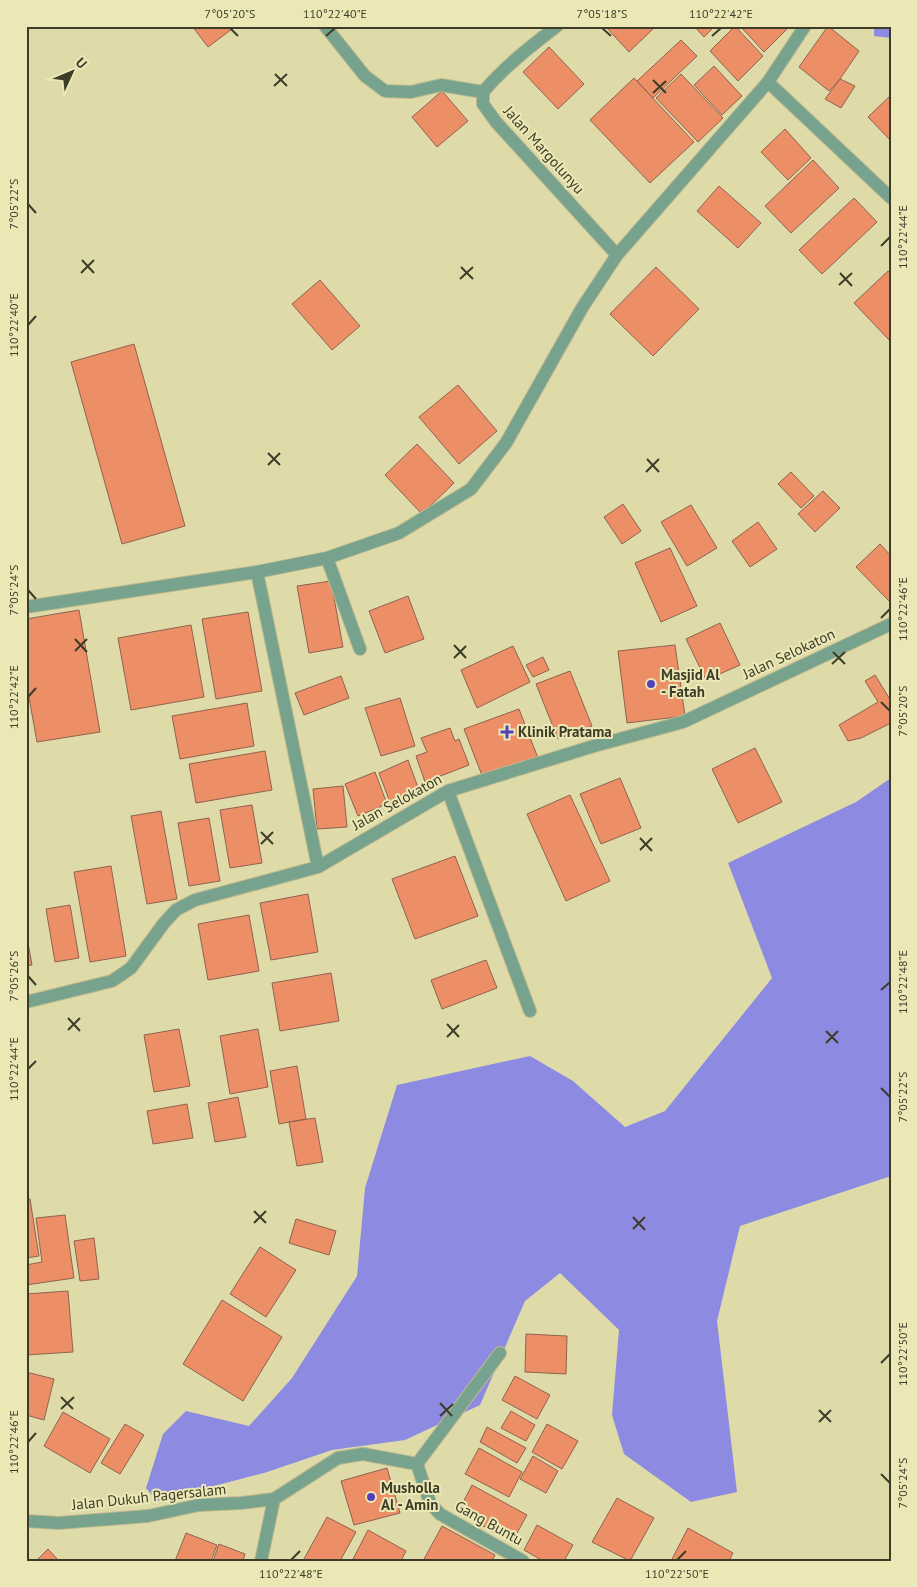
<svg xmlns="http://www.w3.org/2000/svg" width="917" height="1587" font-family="'PT Sans',sans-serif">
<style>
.forest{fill:#8d8be1}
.building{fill:#ec8f67;stroke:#8f624f}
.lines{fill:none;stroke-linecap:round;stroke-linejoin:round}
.minor-casing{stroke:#bbb88d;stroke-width:14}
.minor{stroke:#77a38e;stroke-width:12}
.ticks{fill:none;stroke:#3d3c28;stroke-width:2}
.poi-dot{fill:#5341b9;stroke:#ece8b6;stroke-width:2}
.labels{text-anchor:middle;stroke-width:4;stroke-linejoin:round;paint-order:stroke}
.street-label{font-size:15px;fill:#3d3c28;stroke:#ece8b6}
.poi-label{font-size:15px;font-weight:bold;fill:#3d3c28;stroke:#ece8b6;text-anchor:start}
.neatline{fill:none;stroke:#3d3c28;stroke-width:2}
.ticks-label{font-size:12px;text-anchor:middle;fill:#3d3c28}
</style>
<rect width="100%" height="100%" fill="#dfdba9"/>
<path class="forest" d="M874 26H891V38L874 36Z
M891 778V1176L740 1226 717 1321 737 1492 691 1502 624 1454 612 1415 619 1330 560 1273 525 1301 480 1405 405 1440 332 1450 264 1473 157 1501 146 1488 163 1434 186 1411 249 1426 292 1378 357 1276 365 1188 397 1085 530 1056 573 1081 625 1127 665 1111 772 978 728 863 856 802Z"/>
<path class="building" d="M192 26H236L208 47Z
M605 26H652L654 28 629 52Z
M694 26H715L704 37Z
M735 26 763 56 738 81 710 51Z
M740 26H790L764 52Z
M828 26 859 51 840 79 829 91 799 67Z
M681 40 697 56 653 98 637 81Z
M549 47 584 84 558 109 523 72Z
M714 66 742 96 722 115 694 85Z
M681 74 723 118 698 142 656 98Z
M634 78 694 142 650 183 590 120Z
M840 79 855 86 841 108 825 99Z
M442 91 468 121 437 147 412 117Z
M891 95V141L868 117Z
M785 129 811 158 788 180 761 152Z
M813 160 839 188 791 233 765 206Z
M719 186 761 223 738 248 697 211Z
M854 198 877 222 822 274 799 250Z
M656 267 699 309 653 356 610 314Z
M888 271 891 274V342L854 303Z
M320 280 360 326 332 350 292 304Z
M134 344 185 526 122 544 71 362Z
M458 385 497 431 459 464 419 417Z
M417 444 454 483 422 514 385 475Z
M791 472 814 496 801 508 778 484Z
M823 491 840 508 815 532 798 514Z
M623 504 641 531 622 544 604 517Z
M691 505 717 548 687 566 661 522Z
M758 522 777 549 750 567 732 541Z
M880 544 891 556V603L856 567Z
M670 548 697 606 661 622 635 563Z
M331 581 343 647 309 653 297 586Z
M408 596 424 639 385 653 369 611Z
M79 610 100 732 37 742 26 681V619Z
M248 612 262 691 216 699 202 619Z
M720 623 740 665 706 680 686 639Z
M191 625 204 697 131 710 118 638Z
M675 645 685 716 627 723 618 651Z
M513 646 530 682 477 708 461 670Z
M543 657 549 670 533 677 526 665Z
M570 671 592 726 558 739 536 684Z
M875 675 891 701V723L861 738 848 741 839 725 878 702 865 681Z
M341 676 349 698 304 715 295 693Z
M400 698 415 746 381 756 365 708Z
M247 703 254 746 180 759 172 716Z
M519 709 538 758 483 778 464 729Z
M450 728 455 741 459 739 469 765 425 782 416 756 427 752 421 738Z
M755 748 782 802 738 823 712 769Z
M265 751 272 790 196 803 189 764Z
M408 760 420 793 391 805 379 773Z
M375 772 387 804 358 816 345 784Z
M620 778 641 828 601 844 580 794Z
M343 786 347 827 317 829 313 789Z
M570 795 610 881 566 901 527 814Z
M252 805 262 863 230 868 220 810Z
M161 811 177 899 147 904 131 816Z
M209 818 220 881 189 886 178 823Z
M455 856 478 916 415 939 392 879Z
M111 866 126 956 90 962 74 872Z
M308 894 318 952 271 960 260 903Z
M70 905 79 958 55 962 46 909Z
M249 915 259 971 208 980 198 924Z
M26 932 32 965 26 966Z
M486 960 497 988 442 1009 431 980Z
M331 973 339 1021 280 1031 272 983Z
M179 1029 190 1086 154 1092 144 1035Z
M258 1029 268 1087 230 1094 220 1036Z
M297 1066 306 1119 279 1124 270 1071Z
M238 1097 246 1137 215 1142 208 1103Z
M187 1104 193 1138 153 1144 147 1111Z
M315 1118 323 1162 297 1166 289 1122Z
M26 1199H30L39 1256 26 1258Z
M65 1215 74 1278 26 1285V1265L42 1262 36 1218Z
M296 1219 336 1231 329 1255 289 1243Z
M94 1238 99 1279 80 1281 74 1241Z
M260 1247 296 1270 266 1317 230 1294Z
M68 1291 73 1352 26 1355V1294Z
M222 1300 282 1337 243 1401 183 1364Z
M526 1334 567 1336 566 1374 525 1372Z
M26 1372 54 1379 44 1420 26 1415Z
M515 1376 550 1395 537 1419 502 1400Z
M511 1411 535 1425 526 1441 501 1428Z
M63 1412 110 1439 90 1473 44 1446Z
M125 1424 144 1435 120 1474 101 1463Z
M547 1424 578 1441 562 1469 532 1452Z
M487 1427 526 1448 517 1463 480 1442Z
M479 1448 522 1472 509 1497 465 1474Z
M533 1456 558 1471 546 1493 520 1479Z
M387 1468 400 1513 354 1525 341 1481Z
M472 1485 527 1515 512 1542 458 1512Z
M617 1498 654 1518 630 1561 592 1542Z
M327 1517 356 1532 340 1561H307L304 1559Z
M537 1525 573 1545 564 1561H543L524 1550Z
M442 1526 495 1555 492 1561H423Z
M688 1528 733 1553 729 1561H671Z
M368 1530 406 1551 401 1561H352Z
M186 1533 217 1545 211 1561H175Z
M219 1544 245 1554 243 1561H213Z
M48 1549 59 1561H36Z"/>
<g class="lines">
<g class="minor-casing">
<path id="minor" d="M325 26 365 76 385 91 411 92 441 85 483 92
M557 26C531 46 504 67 483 92V104L496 122 617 255
M768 82 891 198
M327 558 360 649
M257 572 318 867
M26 607 257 572 327 558 399 533 471 489 506 443 582 308 617 255 768 82 805 26
M448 791 530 1011
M26 1002 112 981 131 968 164 923 176 910 195 900 318 867 448 791 594 746 683 722 891 624
M417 1464 430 1503 440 1514 523 1561
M26 1521 59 1523 148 1516 199 1505 241 1503 274 1499
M261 1561 274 1499 338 1458 363 1454 417 1464 500 1353"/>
</g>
<use href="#minor" class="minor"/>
</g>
<path class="ticks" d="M230 28 238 36M602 28 611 36M326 36 335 28M712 36 721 28M275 74 287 86M653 80 666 93M274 86 287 74M653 93 666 81M28 204 36 213M881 246 890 237M82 260 94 273M461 267 473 279M81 273 94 260M840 273 852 286M460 279 473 267M839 285 852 273M28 325 36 316M268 453 280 465M647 459 659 472M268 465 280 453M646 472 659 459M28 590 36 599M881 618 890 609M75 639 87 652M454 645 466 658M75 651 87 639M833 652 845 664M454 658 466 646M832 664 845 652M28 697 36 688M881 702 890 711M261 832 273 844M640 838 652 851M261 844 273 832M640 850 652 838M28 976 36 985M881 990 890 982M68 1018 80 1031M447 1024 459 1037M68 1030 80 1018M826 1031 838 1043M447 1037 459 1025M826 1043 838 1031M28 1069 36 1061M881 1088 890 1097M254 1211 266 1223M633 1217 645 1230M254 1223 266 1211M633 1229 645 1217M881 1363 890 1354M61 1397 73 1409M440 1403 452 1416M61 1409 74 1397M819 1410 831 1422M440 1416 453 1404M819 1422 831 1410M28 1442 36 1433M881 1474 890 1483M291 1560 300 1551M677 1560 686 1551"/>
<g class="poi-dot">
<circle cx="651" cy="684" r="5"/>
<path d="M504.5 724.5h5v5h5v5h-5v5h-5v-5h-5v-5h5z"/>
<circle cx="371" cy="1497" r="5"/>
</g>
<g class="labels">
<g class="street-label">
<text transform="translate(544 150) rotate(48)" y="5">Jalan Margolunyu</text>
<text transform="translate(789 654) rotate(-25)" y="5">Jalan Selokaton</text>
<text transform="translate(397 802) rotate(-29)" y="5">Jalan Selokaton</text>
<text transform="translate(149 1497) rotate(-6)" y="5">Jalan Dukuh Pagersalam</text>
<text transform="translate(489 1523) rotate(29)" y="5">Gang Buntu</text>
</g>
<g class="poi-label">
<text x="661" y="680">Masjid Al<tspan x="661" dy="17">- Fatah</tspan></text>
<text x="518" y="737">Klinik Pratama</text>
<text x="381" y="1493">Musholla<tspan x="381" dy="17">Al - Amin</tspan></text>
</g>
</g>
<rect width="917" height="1587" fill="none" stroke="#ece8b6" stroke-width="55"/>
<g transform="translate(72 72) rotate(46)" stroke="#ece8b6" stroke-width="4" paint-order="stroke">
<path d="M0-4L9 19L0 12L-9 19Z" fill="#3d3c28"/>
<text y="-8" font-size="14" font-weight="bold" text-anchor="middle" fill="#3d3c28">U</text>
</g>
<rect x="28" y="28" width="862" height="1532" class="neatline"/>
<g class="ticks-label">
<text x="230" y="18">7°05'20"S</text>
<text x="335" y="18">110°22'40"E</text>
<text x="602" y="18">7°05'18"S</text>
<text x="721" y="18">110°22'42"E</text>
<text transform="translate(14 204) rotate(-90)" y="4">7°05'22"S</text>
<text transform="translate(903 237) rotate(-90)" y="4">110°22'44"E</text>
<text transform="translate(14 325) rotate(-90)" y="4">110°22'40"E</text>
<text transform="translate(14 590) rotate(-90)" y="4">7°05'24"S</text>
<text transform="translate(903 609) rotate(-90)" y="4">110°22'46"E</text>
<text transform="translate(14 697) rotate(-90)" y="4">110°22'42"E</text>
<text transform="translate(903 711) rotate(-90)" y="4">7°05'20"S</text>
<text transform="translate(14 976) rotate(-90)" y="4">7°05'26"S</text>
<text transform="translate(903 982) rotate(-90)" y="4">110°22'48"E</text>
<text transform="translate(14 1069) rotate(-90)" y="4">110°22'44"E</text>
<text transform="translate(903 1097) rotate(-90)" y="4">7°05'22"S</text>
<text transform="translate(903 1354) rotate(-90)" y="4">110°22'50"E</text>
<text transform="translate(14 1442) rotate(-90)" y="4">110°22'46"E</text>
<text transform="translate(903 1483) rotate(-90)" y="4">7°05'24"S</text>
<text x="291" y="1578">110°22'48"E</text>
<text x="677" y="1578">110°22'50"E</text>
</g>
</svg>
